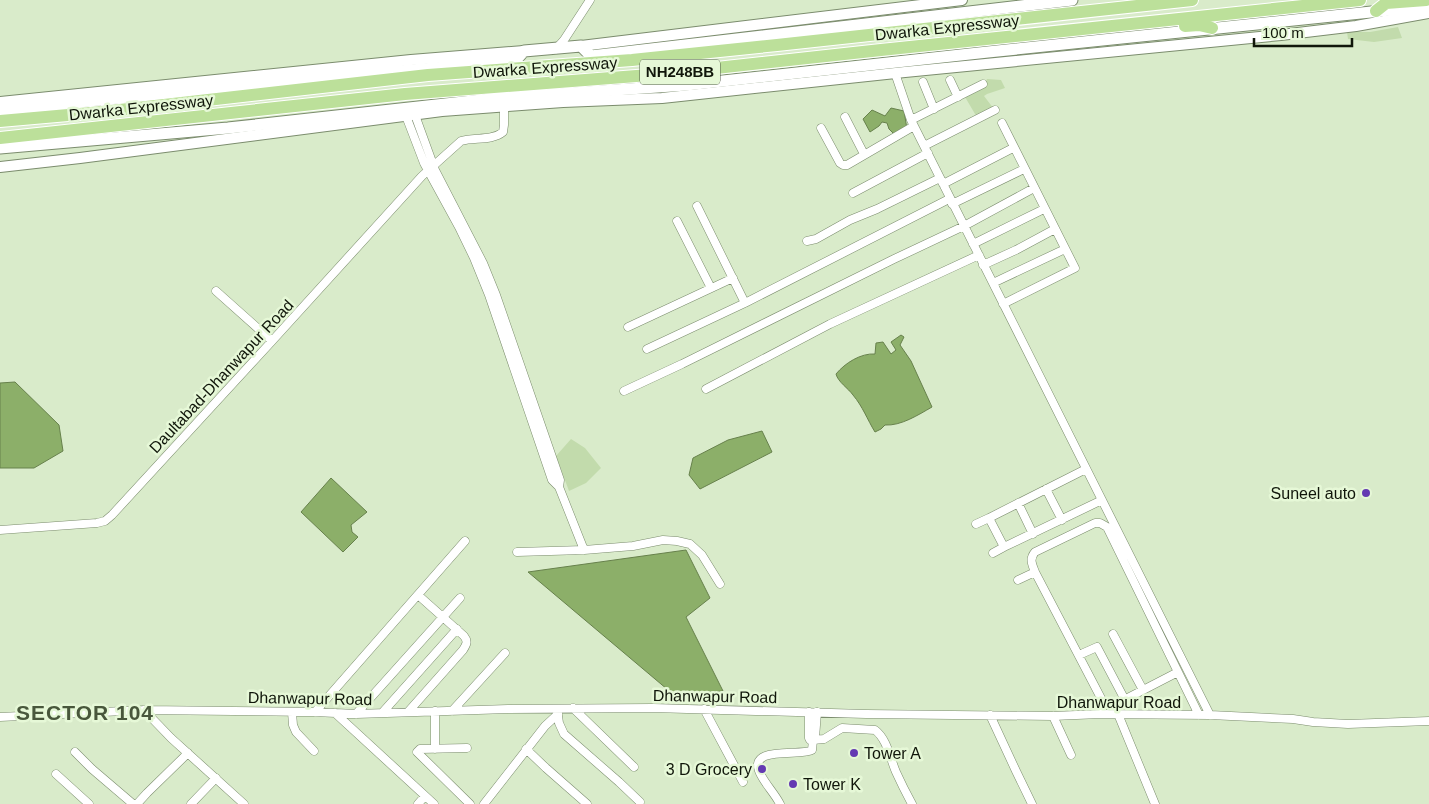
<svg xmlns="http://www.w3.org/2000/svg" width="1429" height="804" font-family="Helvetica,sans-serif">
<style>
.green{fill:#c2dbac}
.water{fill:#8caf69;stroke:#67814c}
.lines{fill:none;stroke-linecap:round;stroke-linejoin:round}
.minor-casing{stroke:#7b8c6d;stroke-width:9}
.tertiary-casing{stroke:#7b8c6d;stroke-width:12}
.secondary-casing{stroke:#7b8c6d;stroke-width:13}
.trunk-casing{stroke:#fff;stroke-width:14}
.minor{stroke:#fff;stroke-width:8}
.tertiary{stroke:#fff;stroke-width:10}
.secondary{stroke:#fff;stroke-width:11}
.trunk{stroke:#bce09a;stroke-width:12}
.poi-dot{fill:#643ab2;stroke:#e6f8d7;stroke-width:2}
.labels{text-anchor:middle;stroke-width:5;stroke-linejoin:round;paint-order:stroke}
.shield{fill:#e6f8d7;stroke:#505a48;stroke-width:1}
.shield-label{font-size:15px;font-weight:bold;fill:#10160a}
.street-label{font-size:16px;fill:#10160a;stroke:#e6f8d7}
.poi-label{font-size:16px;fill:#10160a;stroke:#e6f8d7;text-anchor:end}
.district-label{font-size:21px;font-weight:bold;letter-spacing:1px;fill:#48573b;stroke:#e6f8d7}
</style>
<rect width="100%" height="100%" fill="#d9ebca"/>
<path class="green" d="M1398 27 1402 38 1374 42 1348 39 1347 32H1370Z
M987 79 1001 80 1005 88 987 94 984 96 997 113 978 119 965 97 985 85Z
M571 439 585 448 601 468 586 483 569 491 556 456Z"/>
<path class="water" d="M891 108 904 111 907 129 895 135 889 129 887 123 882 122 879 126 870 132 863 119 872 110 885 116Z
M901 335 904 337 900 345 911 361 932 407C918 415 901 426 885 425L881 429 875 432C867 419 863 407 853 395 848 388 838 382 836 374 845 363 861 353 875 354L876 343 883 342 891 354 896 350 891 342Z
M15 382 59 425 63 451 34 468H0V383Z
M762 431 772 452 700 489 689 475 693 458 728 440Z
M331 478 367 512 351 525 352 532 358 537 343 552 301 512Z
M686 550 710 598 686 617 723 691 674 695 528 572Z"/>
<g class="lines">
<g class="minor-casing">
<path id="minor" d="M556 49 564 40 590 0
M895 73 911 120 1210 715
M950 80 958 97
M923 82 934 109
M415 115 435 170 483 263 496 295 560 480 559 487
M406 116 424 163 459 227 474 258 489 295 552 480 559 487 584 550
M845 117 864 154
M911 120 983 84
M1002 123 1075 268 1003 304
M821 128 840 163 843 165H847L914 126
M924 146 995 110
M943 184 1013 148
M853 193 928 153
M952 204 1024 169
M697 206 745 303
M677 221 711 288
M807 241 816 239 850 220 877 209 940 178
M973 244 1044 209
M983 265 1016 250 1055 229
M993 283 1065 249
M216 291 272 341
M628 327 733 278
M647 349 745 303 949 199
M706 389 830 324 979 255
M624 391 682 364 894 259 964 226 1034 188
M1086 469 989 518 1004 547 1102 500
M1046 489 1062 520
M1018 503 1033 534
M976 524 989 518
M0 530 97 523 105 521 112 515 272 341 422 176 461 141C474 137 492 141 503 132L504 125V106
M517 552 584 550 633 546 663 540 677 541 690 544 702 555 720 584
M993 553 1004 547
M1035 572C1032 564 1029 559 1035 552L1095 523H1100L1107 527 1199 715
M1018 580 1035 572 1103 702 1106 705 1118 703 1178 672
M1113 634 1143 690
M1079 655 1097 647 1125 700
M573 708 634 767
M557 709 559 723 564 734 619 782 640 802
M704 709 743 782
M144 710 171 738 244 804
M435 711V749
M452 711 505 653
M292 712 293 725 296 732 314 751
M315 712 465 541
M408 712 463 650C467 644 468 641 464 636L418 595
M809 712V738L810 740H813
M335 713 434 804
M382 713 457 629
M356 714 460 598
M1118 714 1155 804
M990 715 1016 771 1032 804
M1053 716 1071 755
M0 717 144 710 315 712 356 714 508 709 653 708 866 714 1053 716 1100 714 1210 715 1293 719 1313 722 1348 724 1429 721
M813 740 824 739 842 728 875 730C887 739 890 758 896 772 901 783 906 793 912 804
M467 748 420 749 417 752 470 804
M526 749 546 768 587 804
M75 752 92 769 133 804
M56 774 89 804
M137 804 147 793 188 753
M191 804 216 778
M418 804 425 796
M484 804 545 726 558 714
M780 804C775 794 766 785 761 775 744 744 802 757 812 750L813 740 815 738 817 712"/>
</g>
<g class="tertiary-casing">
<path id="tertiary" d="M581 46 962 0
M0 102 411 60 524 51
M0 167 80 158 442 111 563 102 662 98 905 72 1281 35 1356 26 1429 13"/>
</g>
<g class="secondary-casing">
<path id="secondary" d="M0 110 294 80 515 61 524 51 581 46 591 56 1072 0
M0 148 228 128 500 98 686 85 988 52 1429 6"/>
</g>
<g class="trunk-casing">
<path id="trunk" d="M1376 11 1386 3 1426 0
M1185 26 1199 25 1212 28
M0 121 102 112 428 75 632 60 777 45 1192 0
M0 138 405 94 662 74 881 50 1360 0"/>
</g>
<use href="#minor" class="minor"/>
<use href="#tertiary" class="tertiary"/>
<use href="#secondary" class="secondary"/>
<use href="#trunk" class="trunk"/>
</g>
<g class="poi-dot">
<circle cx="1366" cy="493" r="5"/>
<circle cx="854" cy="753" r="5"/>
<circle cx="762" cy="769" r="5"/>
<circle cx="793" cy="784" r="5"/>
</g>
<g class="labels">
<rect class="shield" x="640" y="59.5" width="80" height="25" rx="4"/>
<g class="shield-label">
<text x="680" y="77">NH248BB</text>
</g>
<g class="street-label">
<text transform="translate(947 27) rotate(-6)" y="6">Dwarka Expressway</text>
<text transform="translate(545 67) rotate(-4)" y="6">Dwarka Expressway</text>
<text transform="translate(141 107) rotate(-6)" y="6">Dwarka Expressway</text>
<text transform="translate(221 376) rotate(-47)" y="6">Daultabad-Dhanwapur Road</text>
<text transform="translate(715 696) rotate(1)" y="6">Dhanwapur Road</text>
<text transform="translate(310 698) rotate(1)" y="6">Dhanwapur Road</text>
<text x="1119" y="708">Dhanwapur Road</text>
</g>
<g class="poi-label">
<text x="1356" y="499">Suneel auto</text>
<text x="864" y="759" text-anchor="start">Tower A</text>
<text x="752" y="775">3 D Grocery</text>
<text x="803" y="790" text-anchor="start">Tower K</text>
</g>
<g class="district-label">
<text x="85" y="720">SECTOR 104</text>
</g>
</g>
<path d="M1254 38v8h98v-8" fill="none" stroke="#10160a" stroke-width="2.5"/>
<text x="1262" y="38" font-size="15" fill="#10160a" stroke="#e6f8d7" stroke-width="4" paint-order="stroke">100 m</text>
</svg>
